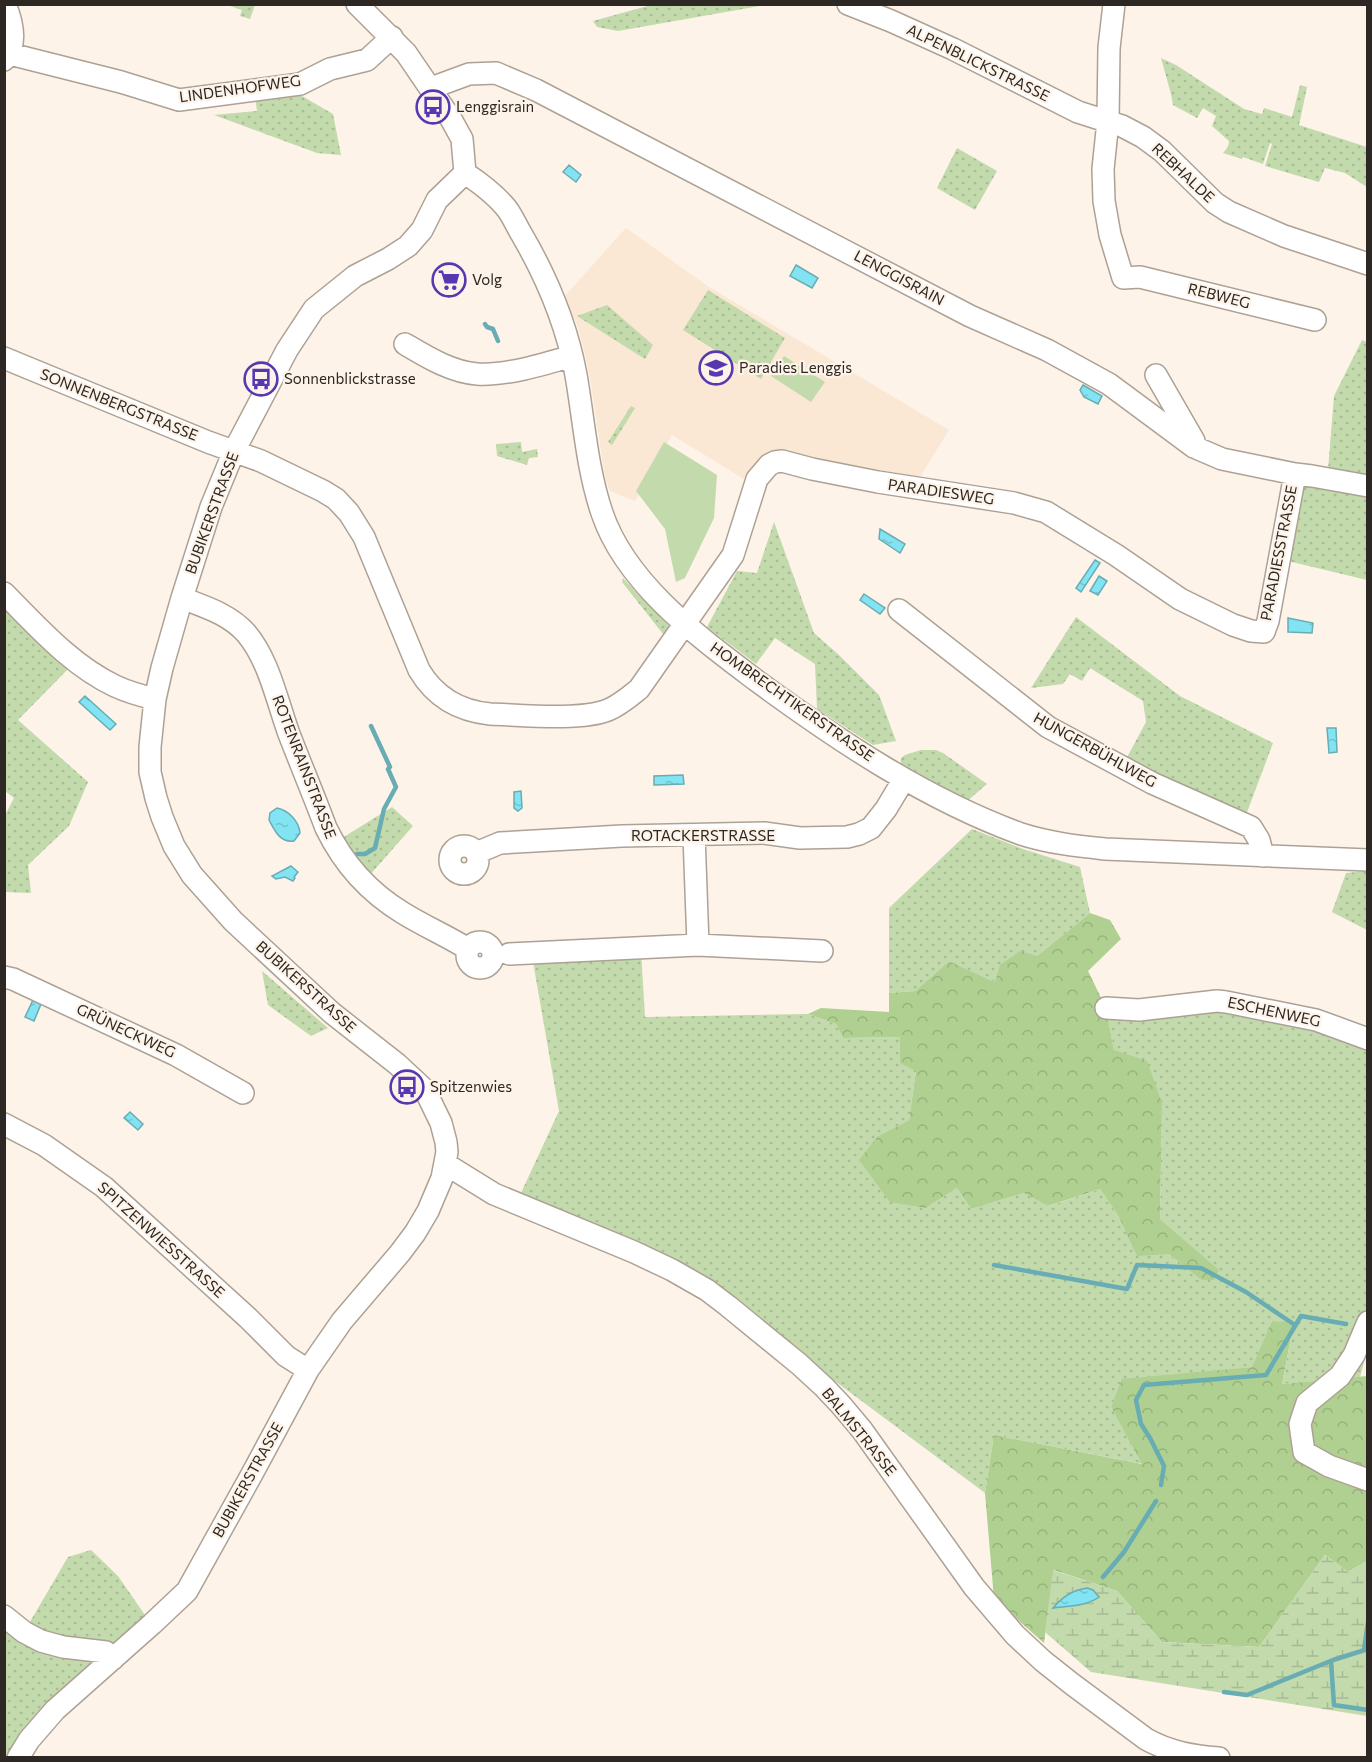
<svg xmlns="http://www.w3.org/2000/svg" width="1372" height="1762" font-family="Commissioner,sans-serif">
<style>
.built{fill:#fae7d4}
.grass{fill:url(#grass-dots)}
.forest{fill:url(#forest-crowns)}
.wetland{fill:url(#wetland-marsh)}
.pitch{fill:#c2daac}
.water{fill:url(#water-ripples);stroke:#68acb4;stroke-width:1.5}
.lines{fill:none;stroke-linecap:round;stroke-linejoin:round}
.stream{stroke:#68acb4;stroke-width:4.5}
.minor-casing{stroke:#ada194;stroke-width:24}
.minor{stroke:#fff;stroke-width:21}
.labels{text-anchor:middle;stroke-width:4.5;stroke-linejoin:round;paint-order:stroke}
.street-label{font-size:15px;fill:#2d2823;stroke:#fdf3e8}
.poi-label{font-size:15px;fill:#2d2823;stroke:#fdf3e8;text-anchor:start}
</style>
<defs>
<pattern id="grass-dots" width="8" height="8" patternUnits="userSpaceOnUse" patternTransform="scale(1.5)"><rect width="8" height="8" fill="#c2daac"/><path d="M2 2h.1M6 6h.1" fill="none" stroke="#a7bb94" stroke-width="1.8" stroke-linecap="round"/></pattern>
<pattern id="forest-crowns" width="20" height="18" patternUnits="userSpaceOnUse" patternTransform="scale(1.5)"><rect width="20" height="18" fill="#afd090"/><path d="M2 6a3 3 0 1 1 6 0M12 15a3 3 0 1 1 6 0" fill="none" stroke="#97b37c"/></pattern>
<pattern id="wetland-marsh" width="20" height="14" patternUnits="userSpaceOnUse" patternTransform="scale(1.5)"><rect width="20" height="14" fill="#c2daac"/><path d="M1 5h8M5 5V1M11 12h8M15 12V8" fill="none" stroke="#a7bb94"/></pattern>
<pattern id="water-ripples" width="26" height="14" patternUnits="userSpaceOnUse" patternTransform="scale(1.5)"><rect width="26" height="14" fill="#82e4f2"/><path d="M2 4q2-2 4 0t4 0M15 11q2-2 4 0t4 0" fill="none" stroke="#71c4cf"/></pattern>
</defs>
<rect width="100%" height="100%" fill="#fdf3e8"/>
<path class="built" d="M626 228 709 287 949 430 920 477 806 457 752 484 672 435 635 501 610 491 605 477 591 383 585 354 578 327 564 297Z"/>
<path class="grass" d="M230 5H255L250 19 240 16 242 10 230 6Z
M651 5V4L766 5 618 31 597 27 593 21Z
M1161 58 1176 65 1244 109 1262 114 1264 108 1292 117 1300 85 1307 87 1299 125 1367 147V187L1345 173 1325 168 1319 182 1265 166 1272 144 1270 143 1263 164 1243 157 1242 159 1223 153 1228 147 1229 141 1212 126 1216 116 1203 108 1197 118 1173 105 1171 94Z
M295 92 333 114 341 155 317 153 214 115 257 111 255 96Z
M957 148 997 171 975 210 937 188Z
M708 290 785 338 761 379 683 330Z
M607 305 653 345 645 359 577 316Z
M1362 340 1367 342V477L1328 470 1334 396Z
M631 406 635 408 612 445 608 442Z
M521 442 522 452 537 449 538 457 529 458 527 465 497 456 496 444Z
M1303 483 1367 496V580L1288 561Z
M774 522 814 633 840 656 879 695 896 741 873 745 817 709 815 664 775 638 756 664 707 627 737 571 757 573Z
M623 578 635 591 669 626 670 628 667 639 622 582Z
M5 610 70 667 18 720 88 782 69 826 28 865 31 893 5 892V815L14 798 5 791Z
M1076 617 1180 696 1273 743 1246 815 1125 761 1146 722 1143 701 1090 668 1082 681 1070 674 1063 684 1031 688Z
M921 750H936L943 753 987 784 966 802 900 768 901 758 905 755Z
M392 807 413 826 368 877 339 840Z
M972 829 1023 849 1080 867 1090 913 1037 956 995 982 949 961 915 991 889 993V908Z
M1367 871H1368L1367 930 1332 912 1346 873Z
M641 951 645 1017 808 1014 836 1024 843 1038 900 1037 916 1071 909 1120 878 1136 926 1208 957 1188 971 1209 1024 1193 1049 1206 1100 1189 1119 1217 1169 1254 1201 1280 1218 1270 1160 1219 1162 1103 1114 1050 1106 1008 1196 1003 1367 1039 1368 1347 1360 1377 1282 1384 1294 1323 1272 1321 1253 1367 1123 1380 1111 1407 1143 1464 994 1435 985 1493 816 1367 697 1271 521 1193 559 1111 532 956Z
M262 971 328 1028 311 1036 268 1005Z
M91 1550 118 1576 147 1618 113 1659 24 1632 68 1557Z
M4 1621 100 1657 8 1758 4 1757Z"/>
<path class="forest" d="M1090 913 1110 920 1121 939 1088 971 1106 1008 1114 1050 1147 1061 1162 1103 1160 1219 1219 1270 1214 1280H1201L1169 1254 1137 1256 1119 1217 1100 1189 1048 1206 1024 1193 971 1209 957 1188 926 1208 890 1202 859 1160 878 1136 909 1120 916 1071 900 1063V1037L843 1038 836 1024 808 1014 821 1008 889 1012V993L915 991 949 961 995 982 1000 965 1020 951 1037 956Z
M1272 1321 1294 1322 1282 1384 1367 1376V1561L1348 1572 1325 1555 1259 1647 1162 1642 1117 1591 1054 1570 1044 1643 994 1599 985 1493 994 1435 1142 1464 1111 1407 1122 1379 1252 1367Z"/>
<path class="wetland" d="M1325 1555 1348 1572 1367 1561V1716L1091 1672 1045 1632 1053 1570 1117 1591 1162 1642 1259 1647Z"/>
<path class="pitch" d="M784 356 825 382 811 402 771 376Z
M664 442 717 475 714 518 685 578 676 582 665 529 636 491Z"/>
<path class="water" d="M569 165 581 175 576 182 563 172Z
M796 265 818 278 812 288 790 276Z
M1083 385 1102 396 1098 404 1084 397 1080 390Z
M880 529 905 544 900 553 879 539Z
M1095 560 1100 563 1081 592 1076 588Z
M1099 576 1107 581 1098 595 1090 591Z
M864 594 885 608 880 614 860 600Z
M1288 618 1313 623 1312 633 1288 632Z
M85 696 116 724 110 730 79 702Z
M1327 728H1336L1337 752 1329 753Z
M683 775 684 784 654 785V776Z
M521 791 522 808 518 811 514 808V792Z
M277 808C288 810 299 821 300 833L294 841C280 843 275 831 269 820L270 813Z
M291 866 298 872 294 877 295 878 293 881 285 877 276 879 272 876Z
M33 1000 41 1004 34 1021 25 1017Z
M130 1112 143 1124 138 1130 124 1118Z
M1087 1588 1093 1590 1099 1597C1087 1606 1068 1606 1053 1608 1062 1597 1073 1590 1087 1588Z"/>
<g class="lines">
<path class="stream" d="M485 324 487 327 493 329 498 341
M357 854H365L375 848 384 809 396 787 388 769 390 767 371 726
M994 1265 1127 1289 1137 1265 1201 1268 1246 1292 1295 1325
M1161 1485 1164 1466 1150 1438 1141 1424 1136 1400 1144 1385 1266 1375 1301 1316 1346 1324
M1103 1577 1124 1552 1156 1501
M1364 1650 1368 1622
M1331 1661 1334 1705 1368 1710
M1224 1692 1247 1695 1333 1660 1368 1649"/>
<g class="minor-casing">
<path id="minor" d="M357 4 406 53 451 119 462 139 465 173
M848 4 891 21 953 49 1078 112 1122 126 1143 137 1162 151 1215 203 1229 212 1284 236 1368 264
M1114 4 1109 48 1108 121 1103 169 1104 201 1110 235 1123 278 1140 277 1315 320
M10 54 121 82 179 100 300 84 330 69 367 60 392 37
M4 60C18 45 12 21 5 4
M431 88 469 74 496 73 536 90 970 316 1047 350 1109 384 1194 447 1222 459 1295 474 1312 476 1368 486
M465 173C480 183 496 195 507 209 513 217 517 227 522 235 547 278 567 326 576 375 584 421 587 469 602 513 626 584 699 637 757 681 839 741 925 799 1021 834 1049 843 1077 846 1105 849L1368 860
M405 344C427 357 451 372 477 374 505 376 545 364 572 356
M4 358 208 442 261 461 323 491 336 499 349 513 364 537 419 670C435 697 459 711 490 714 522 715 580 721 608 710 620 705 629 697 639 689L733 555 757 479 769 465 775 462 782 461 812 469 878 482 1014 503 1046 512 1116 555 1180 599 1233 625 1251 631 1264 632 1268 621 1295 474
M1156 375 1194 441V447
M4 593C38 627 71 665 115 686 128 692 142 696 155 699
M182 598C205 607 229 614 246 633 269 660 277 701 289 734 301 765 314 796 326 828 343 863 370 893 403 913 424 926 447 936 468 949
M899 610 1048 727 1152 783 1251 827 1259 840 1263 856
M694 835 698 945
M450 860a14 14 0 1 1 28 0a14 14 0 1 1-28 0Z
M476 853 500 843 622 836 764 833 800 838 847 837 859 834 871 828 886 809 904 779
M467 955a13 13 0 1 1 26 0a13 13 0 1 1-26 0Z
M509 954 698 945 822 951
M4 977 13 979 176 1055 243 1093
M1106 1008 1139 1010 1217 1001 1226 1002 1316 1020 1368 1039
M4 1124 44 1145 104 1187 248 1318 286 1356 308 1370
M445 1166 452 1168 494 1194 634 1252 672 1270 707 1290 728 1306 799 1364 824 1387 841 1405 862 1430 974 1587 1015 1635 1043 1661 1072 1684 1146 1739C1169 1752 1193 1756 1219 1758
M1368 1322 1354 1355 1340 1376 1307 1403 1300 1424 1304 1452 1329 1466 1368 1480
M4 1616 24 1632 41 1641 63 1647 106 1652 113 1659
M18 1758 29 1740 55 1710 152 1624 187 1591 252 1474 308 1370 342 1321 400 1253 415 1233 428 1211 442 1178 447 1152 446 1142 441 1123 425 1090 397 1064 332 1013 233 921 192 875 174 846 162 817 156 798 150 772V747L155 699 162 668 182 598 211 507 234 451 287 350 314 309 355 276 388 259 408 246 422 230 437 200 465 173"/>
</g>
<use href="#minor" class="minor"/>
</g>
<defs>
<g id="bus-ring" transform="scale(1.725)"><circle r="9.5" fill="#fdf3e8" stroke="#5639b1" stroke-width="1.5"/><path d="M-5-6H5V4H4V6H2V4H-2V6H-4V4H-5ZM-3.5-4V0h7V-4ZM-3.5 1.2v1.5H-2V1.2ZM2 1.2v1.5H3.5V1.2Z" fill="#5639b1"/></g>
<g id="supermarket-ring" transform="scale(1.725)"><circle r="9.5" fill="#fdf3e8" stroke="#5639b1" stroke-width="1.5"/><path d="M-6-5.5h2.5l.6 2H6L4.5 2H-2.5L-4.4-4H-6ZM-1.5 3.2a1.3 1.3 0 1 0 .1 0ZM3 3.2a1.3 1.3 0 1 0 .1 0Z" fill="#5639b1"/></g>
<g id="school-ring" transform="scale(1.725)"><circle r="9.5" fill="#fdf3e8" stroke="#5639b1" stroke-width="1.5"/><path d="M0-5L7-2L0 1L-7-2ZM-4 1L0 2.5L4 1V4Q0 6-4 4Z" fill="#5639b1"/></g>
</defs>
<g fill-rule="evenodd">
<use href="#bus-ring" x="433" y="107"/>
<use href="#supermarket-ring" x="449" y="280"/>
<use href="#school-ring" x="716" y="368"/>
<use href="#bus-ring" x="261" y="379"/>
<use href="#bus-ring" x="407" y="1087"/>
</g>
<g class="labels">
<g class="street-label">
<text transform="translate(978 63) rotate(26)" y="5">ALPENBLICKSTRASSE</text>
<text transform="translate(240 89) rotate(-8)" y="5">LINDENHOFWEG</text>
<text transform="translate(1183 173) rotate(43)" y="5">REBHALDE</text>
<text transform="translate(899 278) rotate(28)" y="5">LENGGISRAIN</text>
<text transform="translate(1219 296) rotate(14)" y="5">REBWEG</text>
<text transform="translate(119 405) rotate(22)" y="5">SONNENBERGSTRASSE</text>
<text transform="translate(941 492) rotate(8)" y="5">PARADIESWEG</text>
<text transform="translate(212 513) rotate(-70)" y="5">BUBIKERSTRASSE</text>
<text transform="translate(1279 553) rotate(-79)" y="5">PARADIESSTRASSE</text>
<text transform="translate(792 702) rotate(35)" y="5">HOMBRECHTIKERSTRASSE</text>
<text transform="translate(1095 750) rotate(29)" y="5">HUNGERBÜHLWEG</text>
<text transform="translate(304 767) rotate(69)" y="5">ROTENRAINSTRASSE</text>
<text x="703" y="841">ROTACKERSTRASSE</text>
<text transform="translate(306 987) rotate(42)" y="5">BUBIKERSTRASSE</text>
<text transform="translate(1274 1012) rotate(12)" y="5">ESCHENWEG</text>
<text transform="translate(126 1031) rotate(25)" y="5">GRÜNECKWEG</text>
<text transform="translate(161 1240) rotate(42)" y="5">SPITZENWIESSTRASSE</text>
<text transform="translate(859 1432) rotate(51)" y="5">BALMSTRASSE</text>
<text transform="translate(248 1480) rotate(-61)" y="5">BUBIKERSTRASSE</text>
</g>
<g class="poi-label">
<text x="456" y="112">Lenggisrain</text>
<text x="472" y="285">Volg</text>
<text x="739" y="373">Paradies Lenggis</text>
<text x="284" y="384">Sonnenblickstrasse</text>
<text x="430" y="1092">Spitzenwies</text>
</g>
</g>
<rect width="1372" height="1762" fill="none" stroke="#2d2823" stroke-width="12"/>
</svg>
